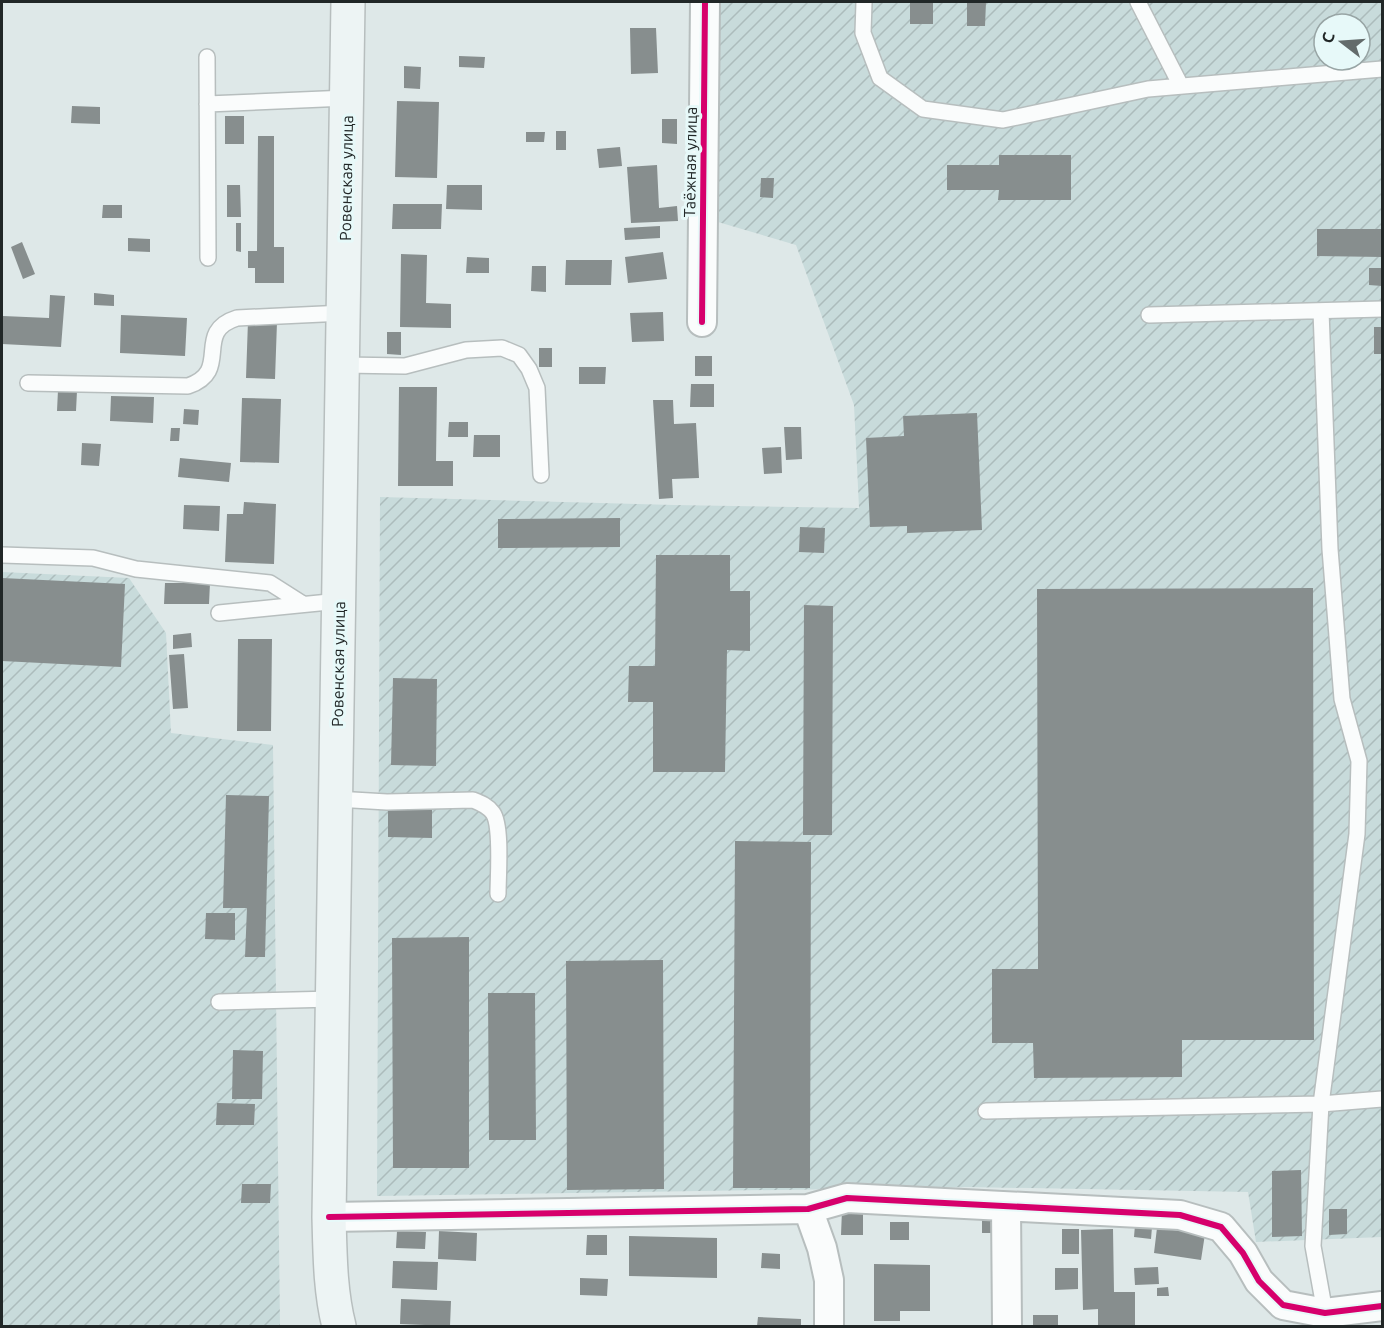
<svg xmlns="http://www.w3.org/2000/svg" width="1384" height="1328" font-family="Ubuntu,sans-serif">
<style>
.industrial{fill:url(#industrial-furrows);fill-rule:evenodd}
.building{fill:#878e8e}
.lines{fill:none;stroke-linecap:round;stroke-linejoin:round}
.service-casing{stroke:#b7bebe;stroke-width:18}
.minor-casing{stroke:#b7bebe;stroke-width:32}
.secondary-casing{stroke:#b7bebe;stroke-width:36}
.service{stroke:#fafcfc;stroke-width:15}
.minor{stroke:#fafcfc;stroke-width:28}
.secondary{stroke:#edf4f4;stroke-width:33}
.cycleway-casing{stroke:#e7f9f9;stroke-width:10}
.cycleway{stroke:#d6006c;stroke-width:6}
.labels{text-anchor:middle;stroke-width:6;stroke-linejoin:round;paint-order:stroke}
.street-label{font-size:16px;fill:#212727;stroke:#e7f9f9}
</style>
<defs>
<pattern id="industrial-furrows" width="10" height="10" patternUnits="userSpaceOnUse" patternTransform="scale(1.5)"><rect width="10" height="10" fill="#c8dbdb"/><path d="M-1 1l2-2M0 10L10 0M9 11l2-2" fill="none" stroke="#acbcbc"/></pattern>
</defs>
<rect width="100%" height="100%" fill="#dee8e8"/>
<path class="industrial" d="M720 2H1382V1237L1256 1242 1248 1192 969 1187 377 1196 380 497 674 505 859 508 854 405 796 245 718 222ZM1324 24H1360V60H1324Z
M2 572 129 578 166 633 171 733 273 745 280 1326H2Z"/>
<path class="building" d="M910 2H933V24H910Z
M967 2H986L985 26H967Z
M630 28H656L658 73 631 74Z
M459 56 485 57 484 68 459 67Z
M404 66 421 67 420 89 404 88Z
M397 101 439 102 437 178 395 177Z
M72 106 100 107V124L71 123Z
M225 116H244V144H225Z
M662 119H677V144L662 143Z
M556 131H566V150H556Z
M526 132H545L544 142H526Z
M258 136H274V247H284V283H255V268H248V251H257Z
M620 147 622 166 599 168 597 149Z
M999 155H1071V200H998L999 190H947V165H999Z
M657 165 659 208 677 206 678 221 631 223 627 167Z
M761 178H774L773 198 760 197Z
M227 185H240L241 217H227Z
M447 185H482V210L446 209Z
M393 204H442L441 229H392Z
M103 205H122V218H102Z
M236 223H241V252L236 251Z
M660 226V238L625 240 624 228Z
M1317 229H1382V257L1317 256Z
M128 238 150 239V252L128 251Z
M22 242 35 274 23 279 11 247Z
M663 252 667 279 628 283 625 257Z
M401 254 427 255 426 303 451 304V328L400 327Z
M467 257 489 258V273H466Z
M566 260H612L611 285H565Z
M532 266H546V292L531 291Z
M1369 268H1382V286L1369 285Z
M94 293 114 295V306L94 305Z
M50 295 65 296 61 347 2 344 3 316 49 318Z
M663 312 664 341 632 342 630 313Z
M121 315 187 318 185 356 120 353Z
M248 321 277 322 275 379 246 378Z
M1374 327H1382V354H1374Z
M387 332H401V355L387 354Z
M539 348H552V367H539Z
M695 356H712V376H695Z
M579 367H606L605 384H579Z
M691 384H714V407H690Z
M399 387H437L436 461H453V486H398Z
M58 390 77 391 76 411H57Z
M111 396 154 397 153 423 110 421Z
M242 398 281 399 279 463 240 462Z
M653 400H673L674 424 696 423 699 478 672 479 673 498 659 499Z
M184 409 199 410 198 425 183 424Z
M977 413 982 530 907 533V526L870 527 866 438 904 436 903 416Z
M449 422H468V437H448Z
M784 427H801L802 459 786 460Z
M171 428H180L179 441H170Z
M474 435H500V457H473Z
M82 443 101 444 99 466 81 465Z
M781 447 782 473 764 474 762 448Z
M180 458 231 463 229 482 178 477Z
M244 502 276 504 274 564 225 562 227 514H243Z
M184 505 220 506 219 531 183 529Z
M620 518V547L498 548V519Z
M800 527 825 528 824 553 799 552Z
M656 555H730V591H750V651L727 650 725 772H653V702H628L629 666H655Z
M2 578 125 584 121 667 2 661Z
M165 583H210L209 604H164Z
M1313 588 1314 1040H1182V1077L1034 1078 1033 1043H992V969H1038L1037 589Z
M804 605 833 606 832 835H803Z
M191 633 192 647 173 649V635Z
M238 639H272L271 731H237Z
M184 654 188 708 173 709 169 655Z
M393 678 437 679 436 766 391 765Z
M226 795 269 796 265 957H245L247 908H223Z
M388 806 432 807V838L388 837Z
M735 841 811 842 810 1188H733Z
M206 913H235V940L205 939Z
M469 937V1168H393L392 938Z
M663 960 664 1189 567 1190 566 961Z
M488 993H535L536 1140H489Z
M233 1050 263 1051 262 1099H232Z
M217 1103 255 1104 254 1125H216Z
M1301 1170 1302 1236 1272 1237V1171Z
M242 1184H271L270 1203H241Z
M1329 1209H1347V1234L1329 1235Z
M842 1210H863V1235H841Z
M982 1215 995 1216V1233H982Z
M890 1222H909V1240H890Z
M1135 1225 1152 1227 1151 1239 1134 1237Z
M1157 1228 1205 1234 1201 1260 1154 1253Z
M1062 1229H1079V1254H1062Z
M1113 1229 1114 1292H1135V1326H1098V1309L1083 1310 1081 1230Z
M397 1231 426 1232 425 1249 396 1248Z
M439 1231 477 1233 476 1261 438 1259Z
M587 1235H607V1255H586Z
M629 1236 717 1238V1278L629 1276Z
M762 1253 780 1254V1269L761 1268Z
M393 1261 438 1262 437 1290 392 1288Z
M874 1264 930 1265V1311H900V1321H874Z
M1158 1267 1159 1284 1135 1285 1134 1268Z
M1055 1268H1078V1289L1055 1290Z
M580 1278 608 1279 607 1296 580 1295Z
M1168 1287 1169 1296H1157V1288Z
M401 1299 451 1301 450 1326 400 1324Z
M1033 1315H1058V1326H1033Z
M758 1317 801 1319V1326H757Z"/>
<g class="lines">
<g class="service-casing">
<path id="service" d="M864 2 863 33 880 78 923 109 1003 120 1148 89 1382 69
M1138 2 1181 86
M207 57 208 258
M207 104 347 98
M1321 311 1330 549 1342 699 1359 761 1357 834 1321 1104 1313 1246 1326 1318
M1149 315 1382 309
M343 365 405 366 466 350 502 348 519 355 529 369 537 388 541 475
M28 383 188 386C233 371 192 332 237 318L344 313
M2 555 93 558 136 569 270 583 303 604
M219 613 339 601
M336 799 387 802 473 800C481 803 488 806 493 813 502 826 498 876 498 894
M219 1002 333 999
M986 1111 1321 1104 1382 1099"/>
</g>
<g class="minor-casing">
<path id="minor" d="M702 322 705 2
M1006 1207 1007 1326
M808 1209 822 1248 829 1280V1326
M329 1217 808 1209 847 1198 1180 1215 1221 1227 1243 1253 1259 1281 1283 1305 1325 1313 1382 1306"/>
</g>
<g class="secondary-casing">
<path id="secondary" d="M339 1326C330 1291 330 1253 329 1217L348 2"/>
</g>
<use href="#service" class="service"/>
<use href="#minor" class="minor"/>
<use href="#secondary" class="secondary"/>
<g class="cycleway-casing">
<path id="cycleway" d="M702 322 705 2
M329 1217 808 1209 847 1198 1180 1215 1221 1227 1243 1253 1259 1281 1283 1305 1325 1313 1382 1306"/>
</g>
<use href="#cycleway" class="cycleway"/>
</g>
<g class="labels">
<g class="street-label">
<text transform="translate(690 162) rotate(-89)" y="6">Таёжная улица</text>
<text transform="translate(346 178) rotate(-89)" y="6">Ровенская улица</text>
<text transform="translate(338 664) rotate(-89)" y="6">Ровенская улица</text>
</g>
</g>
<rect width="1384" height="1328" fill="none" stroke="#212727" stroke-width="6"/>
<g transform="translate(1342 42) rotate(287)"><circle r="28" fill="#e7f9f9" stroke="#98a5a5" stroke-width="1.5"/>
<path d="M0-4.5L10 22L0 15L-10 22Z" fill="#636b6b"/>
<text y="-9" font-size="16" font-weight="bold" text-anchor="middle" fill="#212727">С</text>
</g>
</svg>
